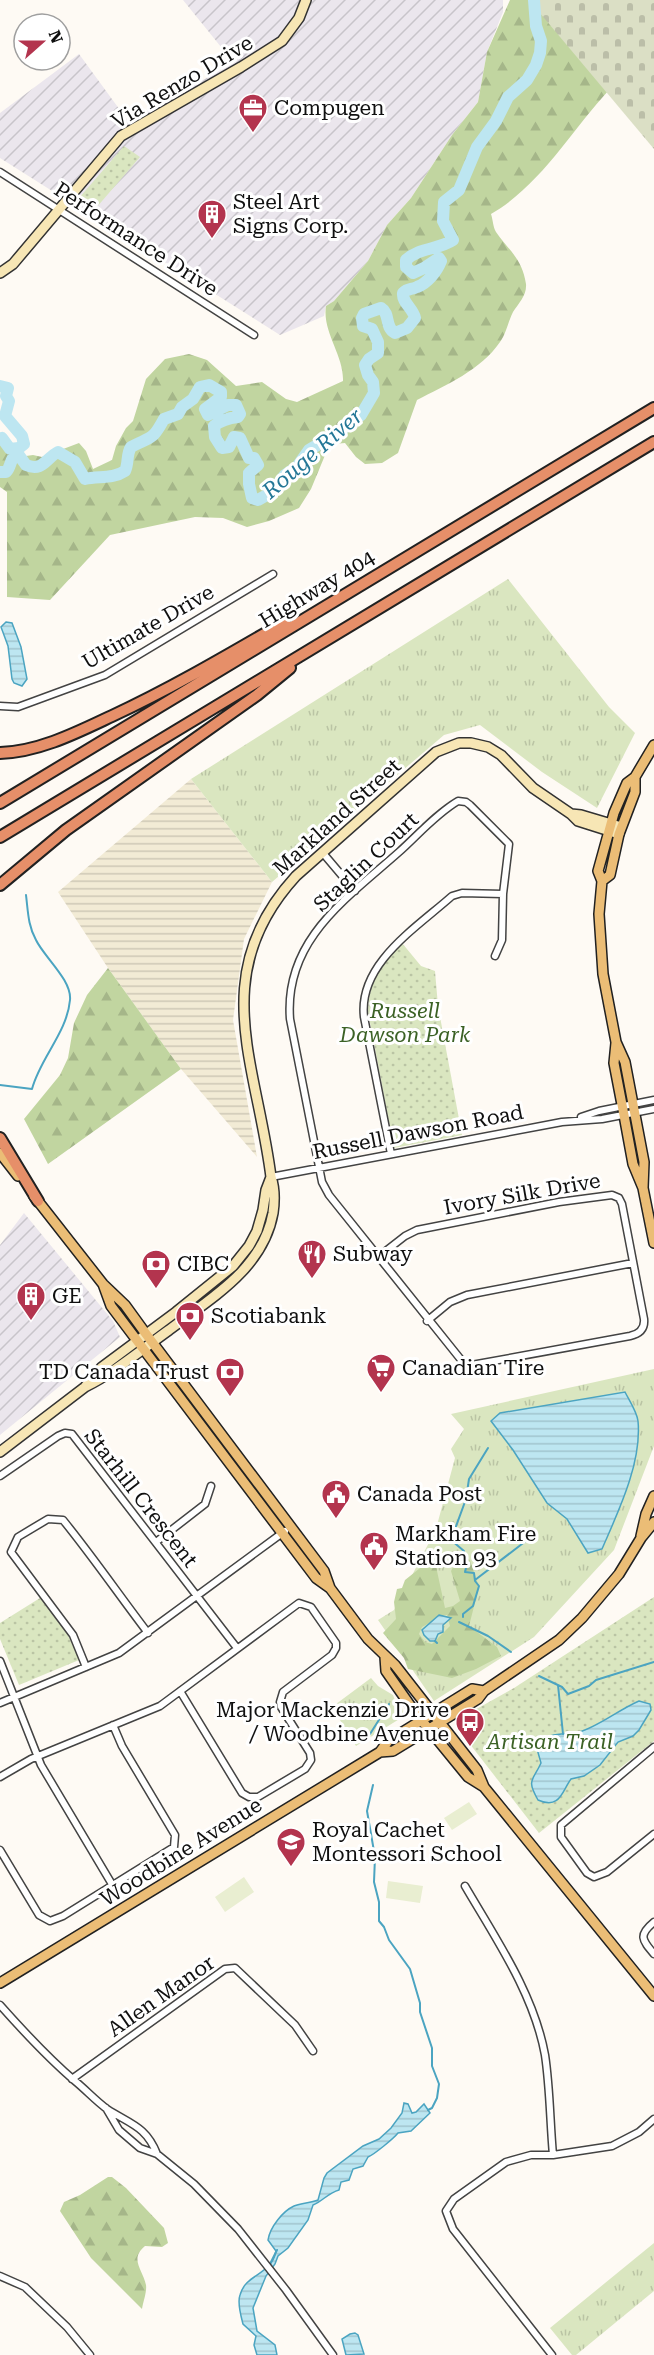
<svg xmlns="http://www.w3.org/2000/svg" width="654" height="2355" font-family="'Roboto Serif',serif">
<style>
.industrial{fill:url(#industrial-furrows)}
.farmland{fill:url(#farmland-rules)}
.grass{fill:url(#grass-tufts)}
.forest{fill:url(#forest-firs);fill-rule:evenodd}
.cemetery{fill:url(#cemetery-stones)}
.park{fill:url(#park-dots)}
.pitch{fill:#e9eed1}
.water{fill:url(#water-rules);stroke:#4ba4c1;stroke-width:1.5}
.lines{fill:none;stroke-linecap:round;stroke-linejoin:round}
.stream{stroke:#4ba4c1;stroke-width:2}
.river{stroke:#bde6f1;stroke-width:12}
.street-casing{stroke:#434343;stroke-width:9}
.secondary-casing{stroke:#323232;stroke-width:12}
.primary-casing{stroke:#212121;stroke-width:12}
.highway-casing{stroke:#212121;stroke-width:14}
.street{stroke:#fff;stroke-width:6}
.secondary{stroke:#f7e6b5;stroke-width:9}
.primary{stroke:#ebbd76;stroke-width:9}
.highway{stroke:#e68f69;stroke-width:10}
.labels{text-anchor:middle;stroke-width:6;stroke-linejoin:round;paint-order:stroke}
.street-label{font-size:21px;fill:#101010;stroke:#fff}
.poi-label{font-size:21px;fill:#101010;stroke:#fff;text-anchor:start}
.park-label{font-size:21px;font-style:italic;fill:#3c6226;stroke:#fff}
.water-label{font-size:22px;font-style:italic;fill:#247797;stroke:#fff}
</style>
<defs>
<pattern id="industrial-furrows" width="10" height="10" patternUnits="userSpaceOnUse" patternTransform="scale(1.5)"><rect width="10" height="10" fill="#ebe6ed"/><path d="M-1 1l2-2M0 10L10 0M9 11l2-2" fill="none" stroke="#c8c4ca"/></pattern>
<pattern id="farmland-rules" width="6" height="5" patternUnits="userSpaceOnUse" patternTransform="scale(1.5)"><rect width="6" height="5" fill="#f2ebd5"/><path d="M0 2.5h6" fill="none" stroke="#cec8b6"/></pattern>
<pattern id="grass-tufts" width="24" height="20" patternUnits="userSpaceOnUse" patternTransform="scale(1.5)"><rect width="24" height="20" fill="#dae6c0"/><path d="M3 7l-1-3M5 7V3M7 7l1-3M15 17l-1-3M17 17v-4M19 17l1-3" fill="none" stroke="#bac4a4"/></pattern>
<pattern id="forest-firs" width="22" height="20" patternUnits="userSpaceOnUse" patternTransform="scale(1.5)"><rect width="22" height="20" fill="#c1d5a0"/><path d="M5 1l3.5 6h-7zM16 11l3.5 6h-7z" fill="#a5b689"/></pattern>
<pattern id="cemetery-stones" width="16" height="16" patternUnits="userSpaceOnUse" patternTransform="scale(1.5)"><rect width="16" height="16" fill="#dbdfc5"/><path d="M2 7V4a2 2 0 0 1 4 0v3zM10 15v-3a2 2 0 0 1 4 0v3z" fill="#bbbea8"/></pattern>
<pattern id="park-dots" width="8" height="8" patternUnits="userSpaceOnUse" patternTransform="scale(1.5)"><rect width="8" height="8" fill="#dae6c0"/><path d="M2 2h.1M6 6h.1" fill="none" stroke="#bac4a4" stroke-width="1.8" stroke-linecap="round"/></pattern>
<pattern id="water-rules" width="6" height="5" patternUnits="userSpaceOnUse" patternTransform="scale(1.5)"><rect width="6" height="5" fill="#bde6f1"/><path d="M0 2.5h6" fill="none" stroke="#a1c4ce"/></pattern>
</defs>
<rect width="100%" height="100%" fill="#fefaf4"/>
<path class="industrial" d="M183 0H503V12L487 52 478 102 452 135 411 198 387 225 368 261 334 301 326 306 324 316 280 335 0 158V113L79 54 128 121 234 63Z
M24 1213 113 1321 120 1337 0 1435V1245Z"/>
<path class="farmland" d="M191 779 272 882 244 939 233 1020 257 1157 181 1069 108 968 58 892Z"/>
<path class="grass" d="M508 579 609 707 635 733 597 808 542 772 480 725 444 735 272 882 191 779Z
M654 1369V1446L614 1550 534 1637 434 1701 378 1620 394 1610 436 1529 455 1458 451 1449 464 1429 451 1414Z
M371 1678 378 1686 393 1695 397 1706 402 1708 405 1719 401 1718 356 1746 332 1707Z
M654 2243V2291L576 2355H572L550 2328Z"/>
<path class="forest" d="M510 0H546L609 90C571 131 541 185 491 214 493 220 493 227 496 232 509 251 522 258 526 284 527 295 519 303 513 312 508 322 506 334 500 342 481 370 446 385 417 400L398 453 382 463 365 464 356 457 345 443 334 444 328 448 311 489 299 508 269 521 247 527 223 518 195 517 110 535 50 600 7 597V492L0 487V437C9 442 10 451 19 457L33 455 42 457 79 443 86 451 93 469 112 460 116 446 126 428 133 421 146 379 165 359 189 354 207 360 236 386 262 382 286 399 297 402 343 381C344 355 322 332 326 306L334 301 368 261 387 225 411 198 452 135 478 102 487 52Z
M108 968 181 1069 48 1164 24 1119 60 1075 68 1058 74 1023 87 995Z
M460 1555 470 1560 479 1587 469 1626 497 1647 501 1656 476 1669 452 1678 408 1669 404 1658 383 1633 396 1619 394 1602 397 1589 402 1588 405 1580 434 1557 445 1608 453 1606 460 1601 451 1571ZM444 1615H447L450 1626 432 1644 425 1642 419 1634 422 1627Z
M108 2177H112L126 2188 164 2228 168 2243 162 2247 145 2246C129 2259 143 2270 146 2285 147 2292 143 2302 142 2309L91 2258 60 2211 64 2202 80 2195Z"/>
<path class="cemetery" d="M529 0H654V149Z"/>
<path class="park" d="M124 146 140 157 96 208 79 198Z
M402 943 421 966 435 971 438 1006 462 1135 394 1148 368 1012C369 981 380 964 402 943Z
M654 1597V1741L539 1833 459 1730 464 1716 514 1688Z
M40 1598 68 1635 79 1660 19 1685 0 1639V1623Z"/>
<path class="pitch" d="M469 1802 477 1814 452 1830 444 1818Z
M244 1877 254 1892 225 1912 215 1897Z
M388 1881 423 1886 420 1903 386 1898Z"/>
<path class="water" d="M6 622 12 623 21 647 27 679 22 686 14 683 12 679 8 646 1 627Z
M625 1392C629 1400 637 1412 638 1421 642 1463 618 1512 602 1549L588 1553 567 1519 547 1503 513 1450 491 1421 500 1413Z
M439 1615 451 1618 443 1625V1632L438 1634 435 1641H430L424 1635 422 1630Z
M639 1701 650 1704 651 1710 639 1730 633 1736 618 1742 600 1765 584 1776 571 1779C562 1791 560 1810 538 1800 526 1779 533 1781 541 1763L537 1749 538 1743C549 1732 565 1735 579 1732 596 1728 620 1709 639 1701Z
M404 2103 408 2104 412 2113 416 2112 424 2104 430 2113 411 2131 398 2133C394 2138 375 2154 368 2157L363 2166 353 2169 349 2180 341 2182 339 2190C328 2193 323 2201 313 2205L308 2220 288 2248 278 2256 275 2264 266 2276 253 2308 257 2331 275 2345 277 2355H257L254 2345 256 2336 243 2324C241 2316 237 2303 240 2295 246 2273 271 2276 276 2251L268 2240C270 2227 283 2211 294 2206 302 2203 310 2203 318 2200L324 2178 327 2173 363 2146 379 2139 391 2128 402 2113Z
M355 2333 358 2335 364 2354 346 2355 342 2339 350 2334Z"/>
<g class="lines">
<path class="stream" d="M0 1085 32 1089C40 1058 67 1033 70 1000 72 980 44 957 36 940 28 926 28 911 26 895
M475 1580 531 1537
M463 1617V1614L473 1606 479 1586 475 1581 474 1573 465 1572 467 1564 464 1559V1551L451 1540 466 1499 469 1479 488 1448
M459 1622 488 1636 511 1652
M435 1641 437 1643
M539 1676 562 1687 568 1694 589 1686 596 1680 654 1662
M558 1685 563 1734
M370 1734 389 1704
M373 1785 367 1811 375 1857 374 1882 379 1902V1921L384 1927 389 1940 410 1969 420 2003V2012L432 2048V2066L439 2084 437 2098 432 2108 428 2110
M269 2266 277 2250"/>
<path class="river" d="M0 386 8 388 6 396 9 401 5 416 22 436 24 444 19 448 10 449 2 438 0 439
M0 472H6C12 466 9 458 18 454L26 465C43 472 46 458 58 452L75 462 85 479C99 476 113 479 125 471 129 463 126 455 131 447 152 436 152 441 164 419L178 414 182 407 193 399 200 387 209 385 221 392V397L205 409 208 415 228 405H236L240 414 238 417C229 418 221 420 214 426L215 437 222 448 229 447 234 437 240 438 249 458H254L258 465 249 473V484L252 498 258 500 272 492 285 475 297 467 309 450 319 444 327 441 361 415 374 393 373 382 368 375 365 365 369 359 378 353V342L372 329 363 326 362 318 364 314 381 308C391 314 384 327 395 333L407 328 415 318C413 308 402 303 403 293 408 288 411 290 417 287 428 283 437 271 441 261L439 258 424 268 413 273 406 267V260C420 247 438 250 453 240L443 221 444 202 459 190 477 147 496 121 508 97 527 80 536 65 540 53 541 41 536 26 534 0"/>
<g class="street-casing">
<path id="street" d="M0 172 254 335
M0 706 18 707 105 675 273 574
M322 852 355 891
M581 1117 599 1111 654 1100
M391 1154 364 1017C358 964 416 928 452 896L462 893 503 894
M271 1177 562 1122 602 1119 654 1109
M378 1257 405 1236 417 1230 559 1202 612 1195 619 1198 622 1204 644 1319C645 1329 639 1334 630 1336L466 1366 329 1195 322 1182 290 1019C284 940 346 899 399 852 417 836 436 814 458 801L466 802 470 805 509 844 503 894 502 940 495 956
M427 1321 450 1302 467 1295 633 1263
M0 1476 58 1436 65 1433 72 1434 237 1648
M156 1542 205 1504 211 1486
M0 1661 41 1765 113 1886
M86 1667 73 1635 11 1552 18 1537 48 1519 63 1520C93 1557 119 1595 148 1633
M0 1703 119 1653 285 1531
M654 1747 561 1825V1837L587 1873 594 1877 607 1872 654 1834
M0 1777 31 1759 160 1706 299 1603 311 1607 336 1643V1648L332 1655 283 1692 280 1702 281 1707 310 1753 311 1760 305 1769 258 1797H249L242 1793 180 1691
M0 1850 39 1915 50 1921 63 1916 174 1847 175 1835 122 1746 113 1725
M465 1886C496 1939 534 1994 545 2055 550 2088 550 2122 553 2155
M654 1922C638 1935 642 1940 654 1954
M0 2005C24 2032 48 2058 75 2081 86 2090 96 2101 107 2109 130 2124 146 2126 157 2154
M72 2079 225 1969 235 1968 295 2025 313 2051
M106 2108 119 2130 140 2148 157 2154 194 2184 238 2229 286 2290 333 2355
M0 2276 25 2287 67 2327 90 2355
M552 2355 453 2229 446 2211 454 2199 506 2162 531 2155H553L612 2146 639 2132 654 2119"/>
</g>
<g class="secondary-casing">
<path id="secondary" d="M0 273 13 264 121 136 241 67 282 41 299 18 306 0
M571 814 581 815 618 826
M85 1387C115 1372 141 1350 169 1330 211 1298 263 1269 273 1213 275 1199 275 1189 271 1177 257 1064 206 974 296 876L436 752 459 743H471L488 747 501 755 533 788 571 814 578 821 619 834
M0 1452 85 1387 102 1367 176 1312 233 1266 249 1246 257 1231 263 1210 266 1190 271 1177"/>
</g>
<g class="primary-casing">
<path id="primary" d="M602 881 610 875 619 834 635 792V777
M616 1043 614 1063 624 1115 633 1164 643 1188 654 1243
M0 1153 18 1176
M643 1188 644 1162 625 1062 616 1042 603 974 599 914 602 881 598 871 614 813 627 783 635 777 654 745
M34 1196 103 1284 125 1305 146 1334 324 1571 330 1588
M103 1284 111 1306 316 1578 330 1588 368 1639 395 1665 477 1770 484 1787 654 1996
M641 1536 646 1514 654 1496
M385 1657 386 1671 414 1711 468 1777 484 1787
M380 1752 393 1751 478 1699 484 1691 559 1640 582 1618 619 1574 641 1538 654 1522
M0 1983 380 1752 388 1741 472 1689 484 1691"/>
</g>
<g class="highway-casing">
<path id="highway" d="M0 753C39 752 78 732 112 716 172 688 228 655 285 622
M0 803 654 408
M0 837 654 442
M0 885 66 830 257 695 290 668
M0 1138 38 1201"/>
</g>
<use href="#street" class="street"/>
<use href="#secondary" class="secondary"/>
<use href="#primary" class="primary"/>
<use href="#highway" class="highway"/>
</g>
<defs>
<g id="office-pin" transform="scale(1.5)"><path d="M0 17L-7.5 6A9.5 9.5 0 1 1 7.5 6Z" fill="#b3344e" stroke="#fff"/><path d="M-6-3h4V-5.5h4V-3h4V5H-6ZM-1-4.5V-3h2v-1.5ZM-6 0V1H6V0Z" fill="#fff"/></g>
<g id="building-pin" transform="scale(1.5)"><path d="M0 17L-7.5 6A9.5 9.5 0 1 1 7.5 6Z" fill="#b3344e" stroke="#fff"/><path d="M-4-6H4V6H1V3H-1V6H-4ZM-2.5-4.3h1.7v1.8h-1.7ZM.8-4.3h1.7v1.8H.8ZM-2.5-1h1.7V.8h-1.7ZM.8-1h1.7V.8H.8Z" fill="#fff"/></g>
<g id="restaurant-pin" transform="scale(1.5)"><path d="M0 17L-7.5 6A9.5 9.5 0 1 1 7.5 6Z" fill="#b3344e" stroke="#fff"/><path d="M-5-6h1v4h1v-4h1v4h1v-4h1v5L-1.5 .5V6h-2V.5L-5-1ZM5-6V6H3V1.5H1.5Q1.5-4 5-6Z" fill="#fff"/></g>
<g id="bank-pin" transform="scale(1.5)"><path d="M0 17L-7.5 6A9.5 9.5 0 1 1 7.5 6Z" fill="#b3344e" stroke="#fff"/><path d="M-6-4H6V4H-6ZM0-2.3a2.3 2.3 0 1 0 0 4.6a2.3 2.3 0 1 0 0-4.6Z" fill="#fff"/></g>
<g id="supermarket-pin" transform="scale(1.5)"><path d="M0 17L-7.5 6A9.5 9.5 0 1 1 7.5 6Z" fill="#b3344e" stroke="#fff"/><path d="M-6-5.5h2.5l.6 2H6L4.5 2H-2.5L-4.4-4H-6ZM-1.5 3.2a1.3 1.3 0 1 0 .1 0ZM3 3.2a1.3 1.3 0 1 0 .1 0Z" fill="#fff"/></g>
<g id="civic-pin" transform="scale(1.5)"><path d="M0 17L-7.5 6A9.5 9.5 0 1 1 7.5 6Z" fill="#b3344e" stroke="#fff"/><path d="M-.6-6.5H3V-4.5H.6V-3L4-1V1h2V6H-6V1h2V-1L-.6-3ZM-1.2 2.5V6h2.4V2.5Z" fill="#fff"/></g>
<g id="bus-pin" transform="scale(1.5)"><path d="M0 17L-7.5 6A9.5 9.5 0 1 1 7.5 6Z" fill="#b3344e" stroke="#fff"/><path d="M-5-6H5V4H4V6H2V4H-2V6H-4V4H-5ZM-3.5-4V0h7V-4ZM-3.5 1.2v1.5H-2V1.2ZM2 1.2v1.5H3.5V1.2Z" fill="#fff"/></g>
<g id="school-pin" transform="scale(1.5)"><path d="M0 17L-7.5 6A9.5 9.5 0 1 1 7.5 6Z" fill="#b3344e" stroke="#fff"/><path d="M0-5L7-2L0 1L-7-2ZM-4 1L0 2.5L4 1V4Q0 6-4 4Z" fill="#fff"/></g>
</defs>
<g fill-rule="evenodd">
<use href="#office-pin" x="253" y="108"/>
<use href="#building-pin" x="212" y="214"/>
<use href="#restaurant-pin" x="312" y="1254"/>
<use href="#bank-pin" x="156" y="1264"/>
<use href="#building-pin" x="31" y="1296"/>
<use href="#bank-pin" x="190" y="1316"/>
<use href="#supermarket-pin" x="381" y="1368"/>
<use href="#bank-pin" x="230" y="1372"/>
<use href="#civic-pin" x="336" y="1494"/>
<use href="#civic-pin" x="374" y="1546"/>
<use href="#bus-pin" x="470" y="1722"/>
<use href="#school-pin" x="291" y="1842"/>
</g>
<g class="labels">
<g class="street-label">
<text transform="translate(182 82) rotate(-31)" y="7">Via Renzo Drive</text>
<text transform="translate(136 239) rotate(33)" y="7">Performance Drive</text>
<text transform="translate(317 589) rotate(-31)" y="7">Highway 404</text>
<text transform="translate(148 627) rotate(-30)" y="7">Ultimate Drive</text>
<text transform="translate(337 817) rotate(-42)" y="7">Markland Street</text>
<text transform="translate(366 862) rotate(-43)" y="7">Staglin Court</text>
<text transform="translate(418 1132) rotate(-11)" y="7">Russell Dawson Road</text>
<text transform="translate(522 1194) rotate(-10)" y="7">Ivory Silk Drive</text>
<text transform="translate(141 1498) rotate(52)" y="7">Starhill Crescent</text>
<text transform="translate(181 1852) rotate(-32)" y="7">Woodbine Avenue</text>
<text transform="translate(161 1996) rotate(-35)" y="7">Allen Manor</text>
</g>
<g class="poi-label">
<text x="274" y="115">Compugen</text>
<text x="233" y="209">Steel Art<tspan x="233" dy="24">Signs Corp.</tspan></text>
<text x="333" y="1261">Subway</text>
<text x="177" y="1271">CIBC</text>
<text x="52" y="1303">GE</text>
<text x="211" y="1323">Scotiabank</text>
<text x="402" y="1375">Canadian Tire</text>
<text x="209" y="1379" text-anchor="end">TD Canada Trust</text>
<text x="357" y="1501">Canada Post</text>
<text x="395" y="1541">Markham Fire<tspan x="395" dy="24">Station 93</tspan></text>
<text x="449" y="1717" text-anchor="end">Major Mackenzie Drive<tspan x="449" dy="24">/ Woodbine Avenue</tspan></text>
<text x="312" y="1837">Royal Cachet<tspan x="312" dy="24">Montessori School</tspan></text>
</g>
<g class="park-label">
<text x="405" y="1018">Russell<tspan x="405" dy="24">Dawson Park</tspan></text>
<text x="550" y="1749">Artisan Trail</text>
</g>
<g class="water-label">
<text transform="translate(312 453) rotate(-41)" y="8">Rouge River</text>
</g>
</g>
<g transform="translate(42 42) rotate(69)"><circle r="28" fill="#ffffff" stroke="#9f9f9f" stroke-width="1.5"/>
<path d="M0-4.5L10 22L0 15L-10 22Z" fill="#b3344e"/>
<text y="-9" font-size="16" font-weight="bold" text-anchor="middle" fill="#101010">N</text>
</g>
</svg>
